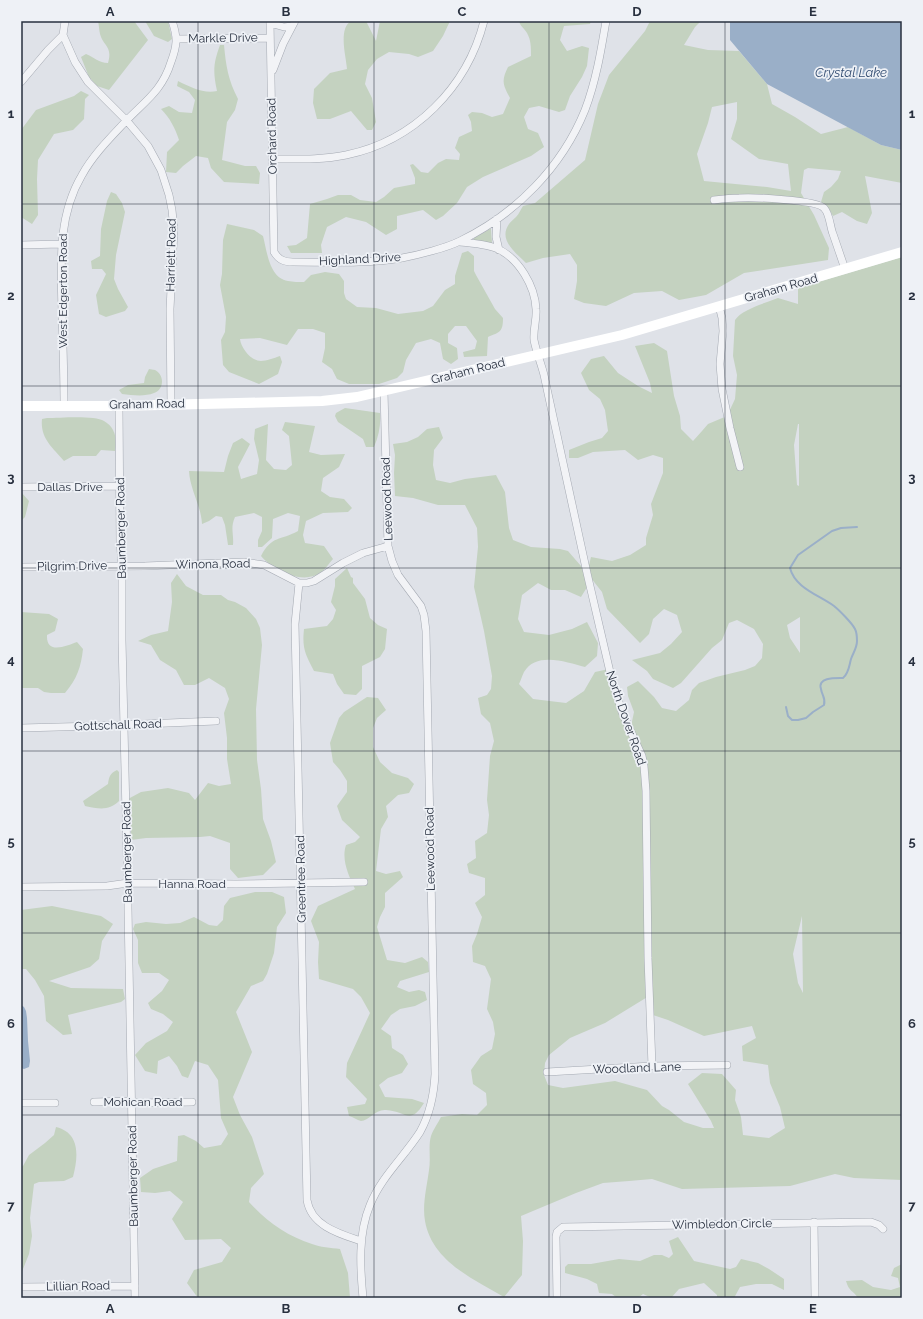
<svg xmlns="http://www.w3.org/2000/svg" width="923" height="1319" font-family="Raleway,sans-serif">
<style>
.green{fill:#c4d2c0;fill-rule:evenodd}
.water{fill:#9aafc8}
.lines{fill:none;stroke-linecap:round;stroke-linejoin:round}
.stream{stroke:#9aafc8;stroke-width:2}
.street-casing{stroke:#a4a9b2;stroke-width:8}
.street{stroke:#f2f3f6;stroke-width:7}
.secondary{stroke:#fff;stroke-width:10}
.grid{fill:none;stroke:#28303f;stroke-width:1;stroke-opacity:0.55}
.labels{text-anchor:middle;stroke-width:3.5;stroke-linejoin:round;paint-order:stroke}
.street-label{font-size:12px;fill:#28303f;stroke:#eef1f6}
.water-label{font-size:13px;font-style:italic;fill:#334d72;stroke:#eef1f6}
.neatline{fill:none;stroke:#28303f;stroke-width:1.5}
.grid-label{font-size:13px;text-anchor:middle;font-weight:bold;fill:#28303f}
</style>
<rect width="100%" height="100%" fill="#dfe2e8"/>
<path class="green" d="M98 21H134L148 40 109 90 97 86 89 77 81 57 86 54C94 57 99 63 108 63 113 46 103 46 100 34 99 30 99 25 98 21Z
M145 21H168L172 39 168 42 154 36Z
M351 21H366L376 41 380 21H450L443 36 433 51 418 57 409 54 389 52 377 59 368 70 365 84 372 98 376 122 372 130H367L351 111 330 119H317L313 103 314 89 330 73 347 69C346 56 338 29 351 21Z
M519 21H591L590 24 564 26 560 40 567 51 582 46 589 48 587 66 582 77 570 96 565 110 559 112 539 106 529 108 524 117 528 129 538 133 544 147 531 156 483 177 467 187 457 203 443 216 436 220 423 210 397 216V229L386 235 366 222 346 217 327 227 321 245 322 253H291L287 246 296 245 307 238 310 204 327 199 338 195H351L360 200 376 202 384 197 394 188 415 184V178L410 165 413 164 421 172 428 173 438 163 446 159 459 160 460 154 455 148 459 137 472 131 471 122 468 115 472 112 482 113 492 117 503 114 510 98C503 85 501 81 508 67L531 56C531 47 531 40 527 33 524 28 520 26 519 21Z
M650 21H701L695 27 684 45 708 50 739 51 767 84 772 104 795 117 821 134 848 127 881 145 902 150V183L865 176 872 213 867 224 857 221 842 212 833 216 829 209 821 202 824 192 831 187 838 179 841 171 808 168 804 170 801 193 814 215 829 248 828 260 744 273 706 295 679 300 662 291 634 293 606 306 584 303 574 299 577 281V265L570 254 543 258 526 263C515 252 498 240 509 224 511 221 514 219 516 217 519 214 521 209 523 206L535 203 585 160 598 104 609 75 645 31ZM737 102V119L731 139 759 159 788 164 791 191 767 187 704 181 697 154 708 123 712 107Z
M220 45H224C226 66 228 80 238 99L235 110 227 122 222 160 245 166H256L260 173 259 184 224 182 211 168 208 158 196 156 183 166 176 173 166 172 167 152 179 140C175 128 170 118 161 109L169 106 179 112 192 113 195 100 189 92 177 86 178 81C190 87 204 94 217 91 213 72 213 64 220 45Z
M81 91 89 95 85 99 84 119 73 130 54 134 38 160 37 179 38 215 32 224 21 217V130L36 110 74 96Z
M111 192 116 194 122 203 125 212 116 255 114 279 118 289 128 307 125 311 106 317 99 314 96 295 106 274 102 269H92L91 261 100 256 101 229 107 201Z
M227 224 254 230 263 236C267 251 269 278 288 281 293 282 299 282 304 282L311 275 325 272 339 274 344 281V293L346 299 357 307 376 308 398 314 423 311 433 306 445 290 455 284V276L462 253 468 251 474 256V271L476 275 495 309 503 318C503 332 500 332 488 337L487 356 464 357 463 352 475 349 477 341 466 326H455L448 334V343L457 348 458 359 451 364 443 359 440 343 431 339 416 343 406 360 403 372 397 378 379 384H349L337 379 332 369 322 362 325 348V333L313 329H298L287 345 260 338 240 339C241 348 251 361 261 361 266 361 274 358 280 356L282 362 278 374 259 384 229 372 223 365 221 340 225 332 226 317 220 285 222 274 223 240Z
M490 229H491L492 243 474 240V238Z
M902 257V1180L854 1178 835 1174 790 1186 682 1189 652 1179 629 1181 603 1183 576 1193 521 1216 523 1241 522 1275 504 1297C473 1279 432 1261 425 1221 422 1205 427 1186 429 1170 431 1159 428 1146 431 1136 433 1130 438 1123 441 1117L462 1114 477 1115 487 1105 486 1093 473 1084 471 1070 481 1056 492 1049 495 1034 493 1022 487 1009 491 979 485 966 473 962 472 946 477 934 482 917 475 903 485 895V878L469 873 467 864 476 858 475 841 487 833 489 815 487 800 490 756 494 741 490 723 481 714 478 698 487 695 491 689 492 676 484 631 474 587 478 547 477 528 465 505H438L413 498 395 496 394 473 395 455 393 444 407 442 418 437 427 429 439 427 443 438 434 450 433 465 436 480 450 483 465 479 496 475 505 492 509 528 513 540 531 547 560 549 568 551 581 566 589 584 581 597 565 590H551L538 583 522 595 518 619 524 632 549 635 572 629 587 622 598 643 597 656 585 667C567 662 536 651 524 672 522 676 521 680 519 684L533 699 566 703 584 691 595 672 609 669 630 731 634 712 628 696 627 687 638 681 654 697 662 708 676 711 689 700 692 690 699 683 716 677 745 670 755 666 762 658 763 644 754 629 737 620 729 623 722 640 712 648 681 683 673 688 653 679 647 671 632 660 660 653 671 644 682 632 677 615 664 609 653 619 649 634 640 643 607 609 602 592 587 573 591 557 612 561 630 555 646 545V538L653 515 651 504 663 473V458L653 455 638 460 625 450 593 452 578 458H569V450L589 442 602 438 608 431 605 410 600 399 589 390 581 373 591 359 604 356 618 373 638 386 652 393 650 383 635 346 654 343 667 351 674 396 680 416 681 429 693 441 702 431 708 424 727 416 735 399 737 375 733 356 735 320C742 309 766 303 778 298L798 304V288ZM798 424H799V486L797 485 794 445ZM800 617V653L790 638 787 625ZM802 916 803 993 798 983 793 954ZM649 996 653 1015 668 1020 704 1036 752 1026 756 1038 742 1046 743 1061 768 1065 770 1083 780 1107 785 1128 769 1138 743 1135 741 1117 735 1100 736 1090 722 1074 702 1073 688 1084 711 1121 714 1128H703L684 1122 669 1110 662 1106 647 1090 615 1081 563 1088 548 1085 544 1075 545 1063 549 1055 570 1038 605 1023Z
M149 369C149 369 155 370 155 370 165 375 164 390 154 393 144 397 132 395 122 394L119 390 128 385 144 383 145 377Z
M345 408 380 413C381 424 379 436 374 447H366L363 439 338 422 335 416 336 413Z
M47 418C60 418 95 415 104 421 115 427 118 440 115 451L101 450 96 456H73L64 461C52 447 40 438 42 419Z
M285 422 315 426 309 452 321 455 345 454 339 467 323 478 321 491 330 497 344 499 352 508 348 512 323 513 306 521 303 535 305 543 324 546 333 559C329 563 325 570 320 573 302 585 273 570 261 556 272 535 280 541 298 531L300 516 288 513 273 519 272 538 262 547H258V540L262 531V517L254 513 235 517C230 528 234 534 233 545H228L225 525 222 517 216 516 209 521 202 524C201 505 190 490 189 471L224 472 228 456 233 443 242 438 250 444 238 467 241 479 257 474 259 460 254 439 255 429 268 424 266 460 274 469 286 470 292 465 289 436 282 430Z
M21 492 29 501 25 517 21 521Z
M347 568 351 577 353 578V583L365 599 370 618 378 625 387 629 385 649 380 657 362 666V689L356 695 344 694 337 684 333 674 314 671C305 654 302 648 304 629L327 626 333 619 336 610 331 602 335 586V579Z
M177 574 186 586 203 595H221L228 600 235 602 246 608 256 619 260 628 262 645 256 709 257 760 261 789 263 819 271 841 276 862 263 875 238 878 230 869V843L210 836 200 837 146 838 131 840V812L128 799 141 792 168 788 189 793 195 800 208 783 219 786 231 784 227 759V738L224 713 229 699 225 688 209 678 195 685H184L176 670 160 660 151 645 138 641 151 635 168 631 172 602 171 583Z
M21 612 49 614 58 619 55 631 47 635C46 655 66 646 77 642L83 649C81 667 77 679 65 693H51L44 692 38 688H21Z
M367 697 378 698 386 710 377 718 373 728V747L380 762 392 773 408 778 414 784 409 793 398 795 386 806 388 817 381 829 376 871 386 874 400 871 403 877 385 893V907L380 917 377 927 387 960 405 963 422 957 428 962 429 972 400 981 397 987 409 992 419 990 425 992 427 1000 415 1006 400 1009 391 1015 381 1029 391 1036 392 1048 403 1055 408 1064 402 1073 388 1078 379 1085 385 1097 412 1099 424 1103C410 1126 406 1111 386 1110 375 1109 369 1121 361 1121 357 1120 353 1117 349 1116L347 1107 365 1104 367 1099 346 1077 347 1063 370 1013 361 997 353 989 319 979 318 962 319 942 311 921 318 906 355 889C349 876 341 860 346 845L355 842 360 837 342 820 337 806 347 792V781L340 770 333 762 330 743 339 718 344 712Z
M117 770 119 772V801C109 811 99 809 85 806L83 801 108 784C109 777 110 773 117 770Z
M255 892H272L284 897 286 913 277 927 274 953 267 974 263 981 251 986 236 1012 252 1052 233 1097 240 1115 252 1137 264 1174 251 1188 249 1202C267 1222 287 1236 312 1244 320 1247 331 1248 340 1249L348 1273 350 1298H198L187 1283 194 1270 222 1262 231 1248 221 1239 185 1240 172 1219 183 1202 170 1191 155 1193 141 1192 140 1178 153 1169 177 1161 178 1136 184 1135 196 1141 204 1148 221 1145 228 1134 221 1118 218 1080 208 1065 195 1061 188 1078 182 1076 177 1066 169 1056 158 1061 157 1074 145 1071 135 1055 146 1043 167 1031 173 1022 163 1014 151 1009 148 1003 162 991 169 980 159 973H142L138 963V940L133 929 135 924 146 922 166 924 180 923 194 917 209 925 217 926 223 920 224 906 230 898Z
M52 906 101 916 113 924 102 941 99 959 90 967 49 981 71 988 123 989 125 999 121 1002 68 1015 72 1034 63 1035 46 1021 44 996 35 980 26 969H21V910Z
M56 1127C81 1133 78 1158 73 1177L64 1181 39 1182 34 1184 30 1218 32 1236 29 1254 21 1274V1167L23 1166 29 1155 45 1143 54 1135Z
M678 1237 694 1261 730 1269 736 1267 741 1259 758 1263 769 1269 784 1279V1290L772 1284H756L740 1287 734 1298H717V1295L704 1283 679 1289 671 1298H652L643 1294 638 1298H617L612 1294 599 1293 597 1284 587 1279 565 1273V1267L568 1264H591L619 1259 640 1261 654 1255H662L669 1258 673 1254 669 1241Z
M902 1264V1298H858C853 1290 849 1292 846 1281L862 1280 873 1287 891 1290 900 1287 898 1278 891 1276 894 1268Z"/>
<path class="water" d="M730 21H902V150L881 145 767 84 730 40Z
M21 1005 24 1007 26 1011 27 1018 28 1041 30 1061 29 1067 24 1069 21 1068Z"/>
<g class="lines">
<path class="stream" d="M786 707 788 716 792 720H798L806 718 813 712 824 705C826 698 822 696 821 689 817 677 836 678 843 678 849 673 849 666 851 659 853 653 857 648 857 641 857 638 856 631 855 629 852 623 839 610 834 606 819 595 795 588 790 568L798 555 832 531 841 528 857 527"/>
<g class="street-casing">
<path id="street" d="M65 21 63 35 75 62 88 82 127 121 148 146 161 170 169 195 172 210 174 230 170 309 171 404
M270 21 274 252C279 260 284 262 293 262 329 262 366 264 402 258 418 255 446 248 460 241 516 214 562 167 585 110 596 81 601 51 606 21
M270 23 284 27 292 26
M176 39 270 38
M273 70 283 44 295 21
M21 82 48 50 63 35
M273 159C297 159 322 160 346 155 414 141 467 88 484 21
M714 200C722 199 731 198 739 198 752 197 817 200 824 208 830 214 830 227 833 234 837 246 841 257 845 269
M497 219 496 237 499 250
M459 242C472 243 486 244 498 249 519 259 535 286 536 309 537 319 533 329 534 340 536 351 541 363 544 375L587 573 610 672 622 712 642 756 644 766 646 791 648 958 652 1066
M21 245 61 244
M719 306 722 318 723 331 720 364 722 389 730 428 740 467
M64 406C64 374 63 343 62 311 61 265 57 217 82 175 93 155 110 138 126 121 145 101 162 91 171 62 177 46 178 38 172 21
M119 406 120 541 122 566V640L127 858 128 883V908L135 1298
M21 487 120 486
M21 567 145 566 244 562 264 565 299 583H307L314 581 343 563 363 553 388 546
M299 583 295 624 307 1200C311 1226 340 1234 361 1241
M21 728 96 726 216 721
M21 887 107 886 128 883 236 884 364 882
M547 1072 652 1066 727 1065
M94 1102 132 1101 137 1103 192 1102
M21 1103H55
M814 1222 815 1298
M21 1287 135 1286
M363 1298C360 1267 358 1234 370 1205 381 1177 404 1157 420 1132 430 1114 434 1094 435 1074L426 631 424 615 421 606 398 575 392 561 388 546 384 391
M557 1298 556 1237 557 1232 563 1227 871 1222 879 1225 883 1229"/>
</g>
<use href="#street" class="street"/>
<path class="secondary" d="M21 406H119L322 401 357 397 622 335 902 252"/>
</g>
<path class="grid" d="M198 21V1298M374 21V1298M549 21V1298M725 21V1298M21 204H902M21 386H902M21 568H902M21 751H902M21 933H902M21 1115H902"/>
<g class="labels">
<g class="street-label">
<text transform="translate(223 38) rotate(-1)" y="4">Markle Drive</text>
<text transform="translate(272 136) rotate(-91)" y="4">Orchard Road</text>
<text transform="translate(171 255) rotate(-89)" y="4">Harriett Road</text>
<text transform="translate(360 259) rotate(-3)" y="4">Highland Drive</text>
<text transform="translate(781 288) rotate(-16)" y="4">Graham Road</text>
<text transform="translate(63 291) rotate(-90)" y="4">West Edgerton Road</text>
<text transform="translate(468 371) rotate(-14)" y="4">Graham Road</text>
<text transform="translate(147 404) rotate(-1)" y="4">Graham Road</text>
<text x="70" y="491">Dallas Drive</text>
<text transform="translate(387 499) rotate(-92)" y="4">Leewood Road</text>
<text transform="translate(121 528) rotate(-91)" y="4">Baumberger Road</text>
<text transform="translate(213 564) rotate(-1)" y="4">Winona Road</text>
<text transform="translate(72 566) rotate(-1)" y="4">Pilgrim Drive</text>
<text transform="translate(626 718) rotate(71)" y="4">North Dover Road</text>
<text transform="translate(118 725) rotate(-2)" y="4">Gottschall Road</text>
<text transform="translate(430 849) rotate(-91)" y="4">Leewood Road</text>
<text transform="translate(127 852) rotate(-91)" y="4">Baumberger Road</text>
<text transform="translate(301 879) rotate(-91)" y="4">Greentree Road</text>
<text x="192" y="888">Hanna Road</text>
<text transform="translate(637 1068) rotate(-2)" y="4">Woodland Lane</text>
<text x="143" y="1106">Mohican Road</text>
<text transform="translate(133 1176) rotate(-91)" y="4">Baumberger Road</text>
<text transform="translate(722 1224) rotate(-1)" y="4">Wimbledon Circle</text>
<text transform="translate(78 1286) rotate(-1)" y="4">Lillian Road</text>
</g>
<g class="water-label">
<text x="851" y="77">Crystal Lake</text>
</g>
</g>
<rect width="923" height="1319" fill="none" stroke="#eef1f6" stroke-width="44"/>
<rect x="22" y="22" width="879" height="1275" class="neatline"/>
<g class="grid-label">
<text x="110" y="16">A</text>
<text x="286" y="16">B</text>
<text x="462" y="16">C</text>
<text x="637" y="16">D</text>
<text x="813" y="16">E</text>
<text x="11" y="118">1</text>
<text x="912" y="118">1</text>
<text x="11" y="300">2</text>
<text x="912" y="300">2</text>
<text x="11" y="482">3</text>
<text x="912" y="482">3</text>
<text x="11" y="664">4</text>
<text x="912" y="664">4</text>
<text x="11" y="846">5</text>
<text x="912" y="846">5</text>
<text x="11" y="1028">6</text>
<text x="912" y="1028">6</text>
<text x="11" y="1210">7</text>
<text x="912" y="1210">7</text>
<text x="110" y="1313">A</text>
<text x="286" y="1313">B</text>
<text x="462" y="1313">C</text>
<text x="637" y="1313">D</text>
<text x="813" y="1313">E</text>
</g>
</svg>
